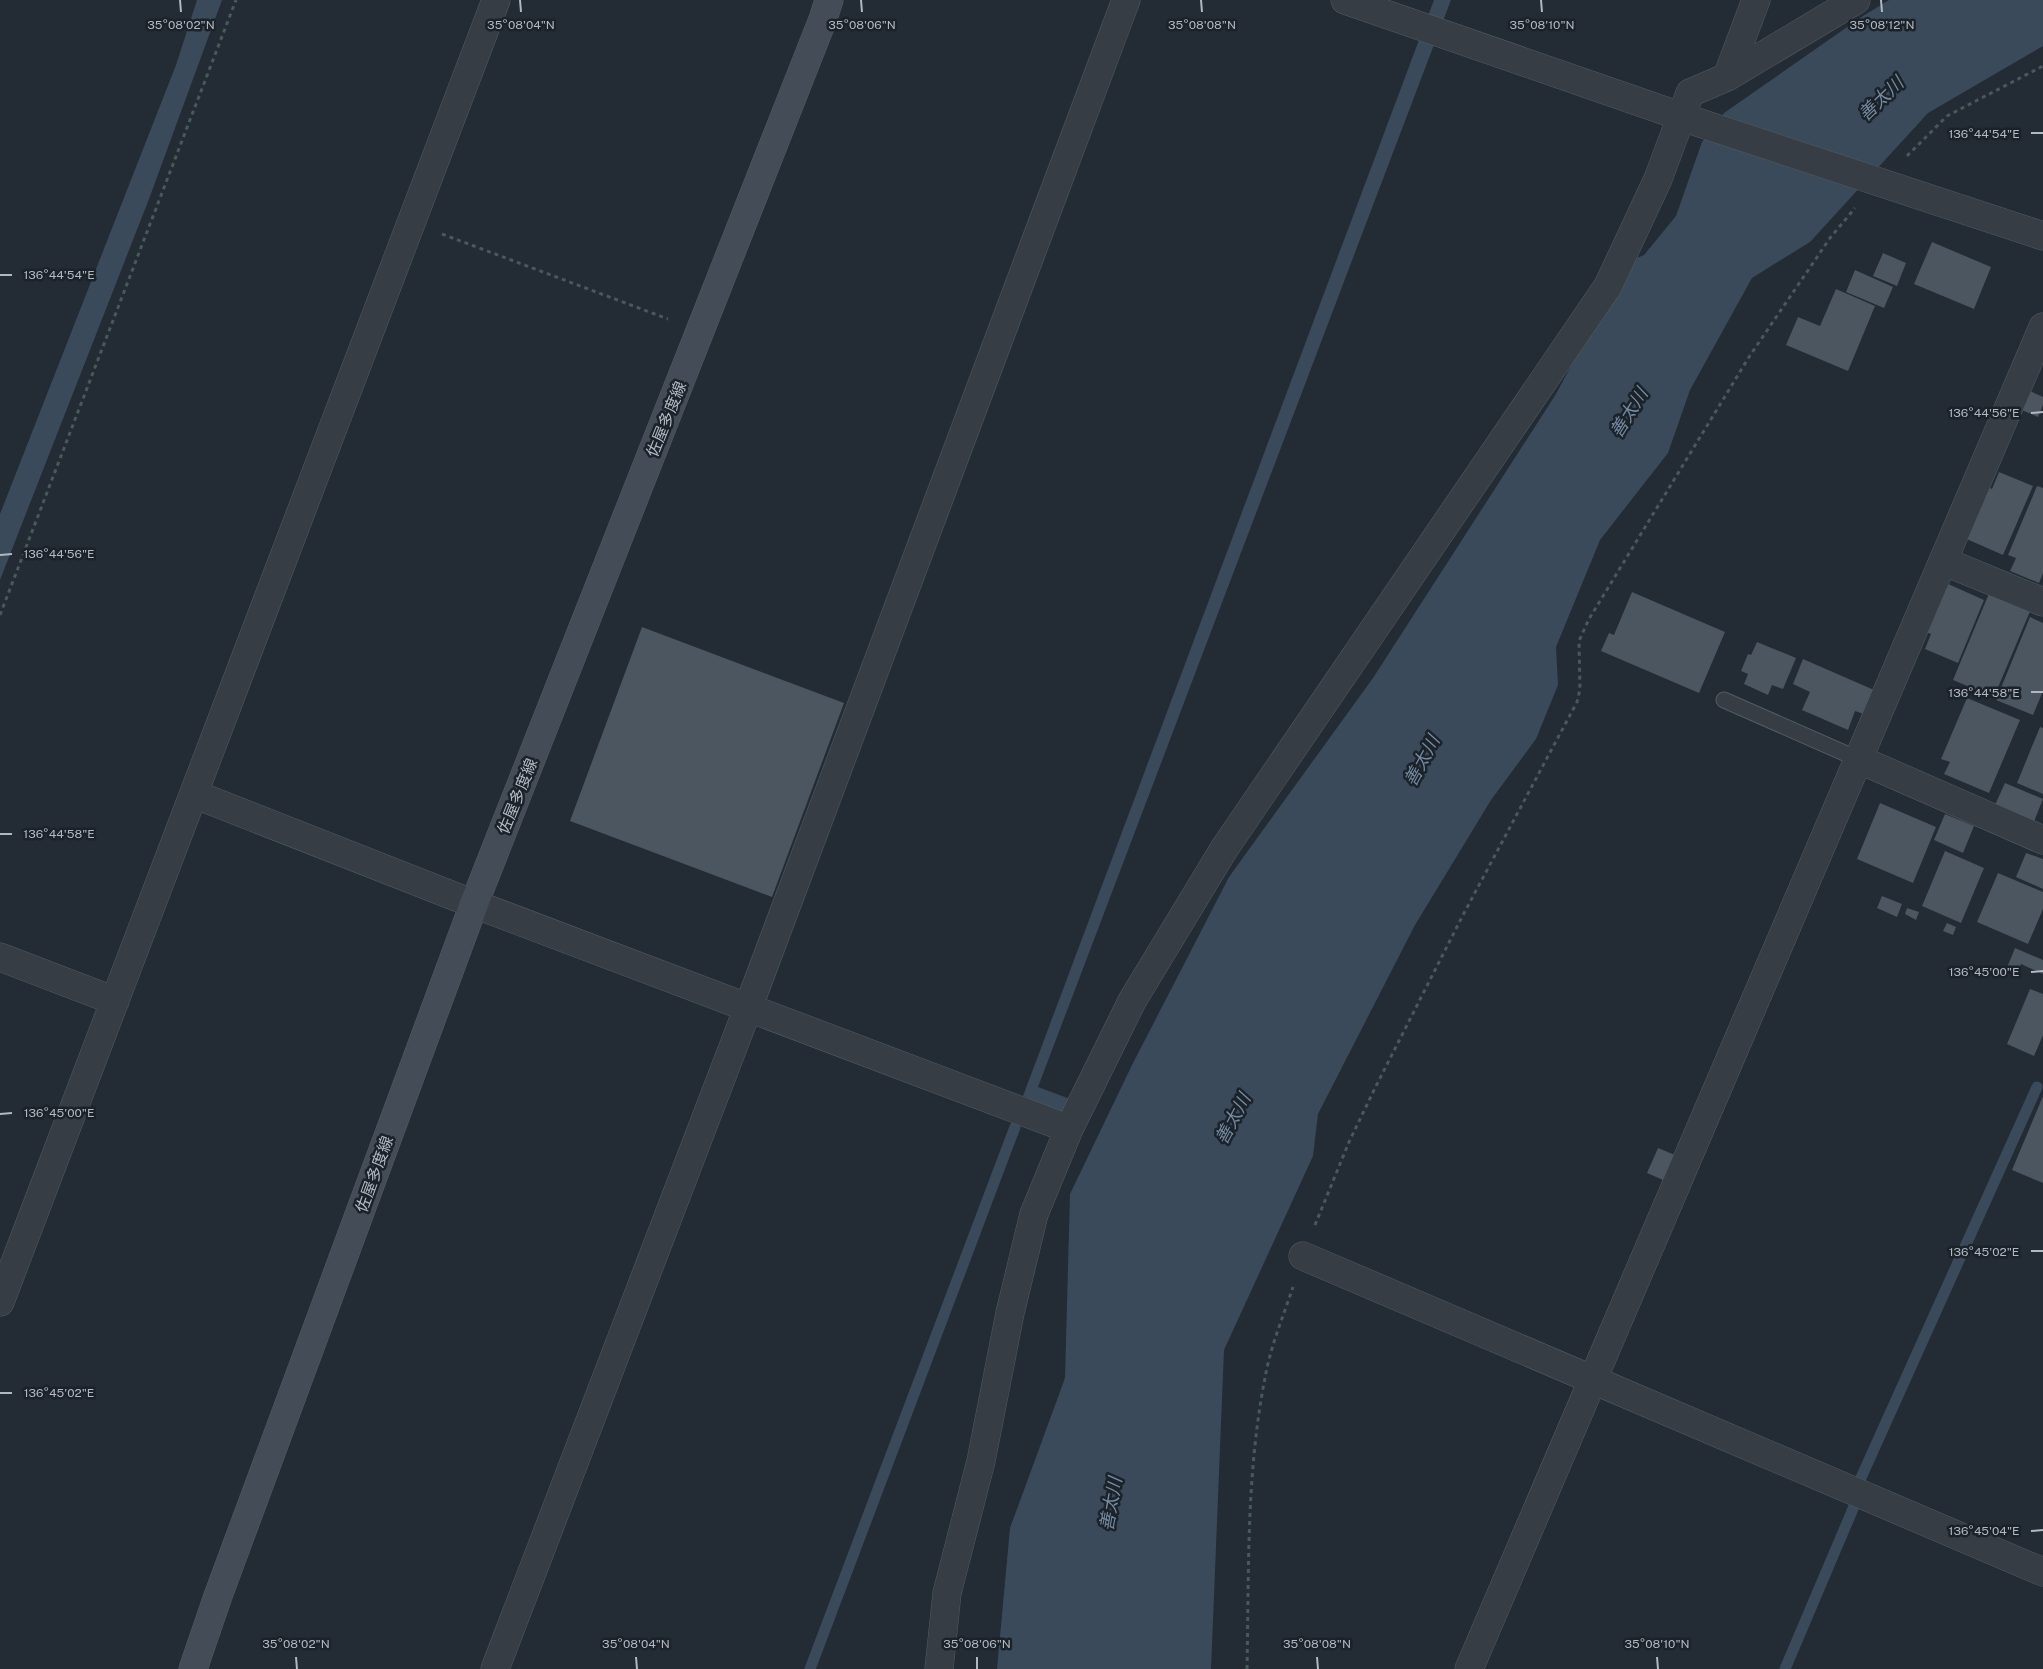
<svg xmlns="http://www.w3.org/2000/svg" width="2043" height="1669" font-family="'Public Sans','Noto Sans JP',sans-serif">
<style>
.water{fill:#3a4a5b}
.lines{fill:none;stroke-linecap:round;stroke-linejoin:round}
.stream{stroke:#3a4a5b;stroke-width:11}
.building{fill:#4b5660}
.service-casing{stroke:#535b63;stroke-width:17}
.minor-casing{stroke:#535b63;stroke-width:29}
.secondary-casing{stroke:#535b63;stroke-width:29}
.path{stroke:#48595a;stroke-width:3;stroke-dasharray:4 4;stroke-linecap:butt}
.service{stroke:#363d45;stroke-width:15}
.minor{stroke:#363d45;stroke-width:28}
.secondary{stroke:#444d57;stroke-width:28}
.ticks{fill:none;stroke:#b0b8c2;stroke-width:2}
.labels{text-anchor:middle;stroke-width:5;stroke-linejoin:round;paint-order:stroke}
.street-label{font-size:16px;fill:#b0b8c2;stroke:#1b222a}
.water-label{font-size:18px;font-style:italic;fill:#748aa1;stroke:#1b222a}
.ticks-label{font-size:12px;text-anchor:middle;fill:#b0b8c2;stroke:#1b222a;stroke-width:5;stroke-linejoin:round;paint-order:stroke}
</style>
<rect width="100%" height="100%" fill="#232b34"/>
<path class="water" d="M197 0H222L149 199 0 580V514L176 65Z
M1434 0H1451L1038 1087 1070 1099 1062 1114 1023 1096Z
M1889 0H2043V46L1928 113 1810 242 1752 278 1690 390 1668 453 1600 540 1556 647 1558 685 1536 739 1491 800 1415 925 1318 1114 1313 1156 1224 1350 1211 1669H997L1010 1528 1065 1378 1070 1194 1132 1065 1229 877 1373 678 1556 394 1627 262 1644 255 1676 216 1702 142 1724 113 1863 16Z"/>
<g class="lines">
<path class="stream" d="M1860 1480 2037 1087
M810 1669 1015 1127
M1785 1669 1855 1504"/>
</g>
<path class="building" d="M1932 242 1991 267 1974 309 1914 284Z
M1883 253 1906 263 1897 286 1873 276Z
M1855 270 1893 287 1884 308 1846 292Z
M1836 289 1875 306 1848 371 1786 345 1798 317 1820 326Z
M2030 391 2043 397V405L2038 417 2022 410Z
M1999 472 2033 486 2003 555 1962 537 1984 485 1992 489Z
M2037 486 2043 488V573L2039 583 2010 571 2016 558 2008 555Z
M1946 583 1984 600 1958 663 1925 649 1931 634 1926 632Z
M1990 591 2031 609 1994 697 1953 680Z
M1632 592 1725 632 1699 693 1601 651 1609 633 1614 635Z
M2030 617 2043 623V691L2033 715 1996 700Z
M642 627 844 703 772 897 570 821Z
M1757 642 1796 658 1783 689 1772 685 1768 695 1744 684 1748 674 1741 671 1748 654 1751 655Z
M1803 659 1874 690 1864 714 1855 711 1848 730 1802 710 1810 692 1793 684Z
M1967 698 2020 720 1989 793 1944 774 1950 762 1941 759Z
M2040 727 2043 728V794L2017 783Z
M2005 783 2043 799 2033 824 1994 807Z
M1880 803 1936 827 1913 883 1857 859Z
M1945 814 1974 826 1963 853 1934 840Z
M1945 851 1984 868 1961 923 1922 906Z
M2026 853 2043 859V889L2016 877Z
M1998 873 2043 892V909L2028 944 1977 922Z
M1882 896 1902 904 1897 917 1877 908Z
M1907 908 1919 912 1916 920 1905 914Z
M1947 923 1956 927 1953 935 1943 931Z
M2015 948 2043 960V974L2021 964 2017 974 2006 970Z
M2030 989 2043 994V1035L2034 1056 2007 1044Z
M2043 1096V1183L2012 1170Z
M1658 1148 1675 1155 1663 1180 1647 1173Z"/>
<g class="lines">
<g class="service-casing">
<path id="service" d="M1724 700 1858 759"/>
</g>
<g class="minor-casing">
<path id="minor" d="M1345 0 1700 123 2043 236
M1727 77 1756 0
M1943 561 2043 602
M1858 759 2043 840
M194 794 474 904 1069 1129
M0 957 115 1001
M1303 1256 2043 1572
M0 1302 496 0
M495 1669 748 1008 1126 0
M939 1669 947 1593 981 1461 1010 1313 1034 1214 1069 1129 1132 1001 1224 849 1608 286 1658 179 1690 93 1727 77 1856 0
M1469 1669C1664 1223 1851 774 2043 327"/>
</g>
<g class="secondary-casing">
<path id="secondary" d="M193 1669 218 1596 474 904 823 19 829 0"/>
</g>
<path class="path" d="M1907 156 1947 116 2043 66
M442 234 668 319
M0 615 236 0
M1315 1225 1349 1142 1375 1088 1463 915 1577 702 1580 689 1579 641 1589 619 1749 357 1830 238 1855 208
M1247 1669C1249 1572 1246 1474 1265 1378 1270 1348 1283 1317 1293 1287"/>
<use href="#service" class="service"/>
<use href="#minor" class="minor"/>
<use href="#secondary" class="secondary"/>
</g>
<path class="ticks" d="M180 0 181 12M520 0 521 12M861 0 862 12M1201 0 1202 12M1541 0 1542 12M1881 0 1882 12M2031 133H2043M0 275H12M2031 413 2043 412M0 555 12 554M2031 692H2043M0 834H12M2031 972 2043 971M0 1114 12 1113M2031 1251H2043M0 1393H12M2031 1531 2043 1530M296 1657 297 1669M636 1657 637 1669M977 1657V1669M1317 1657 1318 1669M1657 1657 1658 1669"/>
<g class="labels">
<g class="street-label">
<text transform="translate(666 419) rotate(-68)" y="6">佐屋多度線</text>
<text transform="translate(517 796) rotate(-68)" y="6">佐屋多度線</text>
<text transform="translate(374 1174) rotate(-70)" y="6">佐屋多度線</text>
</g>
<g class="water-label">
<text transform="translate(1881 99) rotate(-44)" y="6">善太川</text>
<text transform="translate(1629 413) rotate(-58)" y="6">善太川</text>
<text transform="translate(1422 761) rotate(-62)" y="6">善太川</text>
<text transform="translate(1233 1119) rotate(-62)" y="6">善太川</text>
<text transform="translate(1111 1504) rotate(-80)" y="6">善太川</text>
</g>
</g>
<g class="ticks-label">
<text x="181" y="29">35°08'02"N</text>
<text x="521" y="29">35°08'04"N</text>
<text x="862" y="29">35°08'06"N</text>
<text x="1202" y="29">35°08'08"N</text>
<text x="1542" y="29">35°08'10"N</text>
<text x="1882" y="29">35°08'12"N</text>
<text x="1984" y="138">136°44'54"E</text>
<text x="59" y="279">136°44'54"E</text>
<text x="1984" y="417">136°44'56"E</text>
<text x="59" y="558">136°44'56"E</text>
<text x="1984" y="697">136°44'58"E</text>
<text x="59" y="838">136°44'58"E</text>
<text x="1984" y="976">136°45'00"E</text>
<text x="59" y="1117">136°45'00"E</text>
<text x="1984" y="1256">136°45'02"E</text>
<text x="59" y="1397">136°45'02"E</text>
<text x="1984" y="1535">136°45'04"E</text>
<text x="296" y="1648">35°08'02"N</text>
<text x="636" y="1648">35°08'04"N</text>
<text x="977" y="1648">35°08'06"N</text>
<text x="1317" y="1648">35°08'08"N</text>
<text x="1657" y="1648">35°08'10"N</text>
</g>
</svg>
